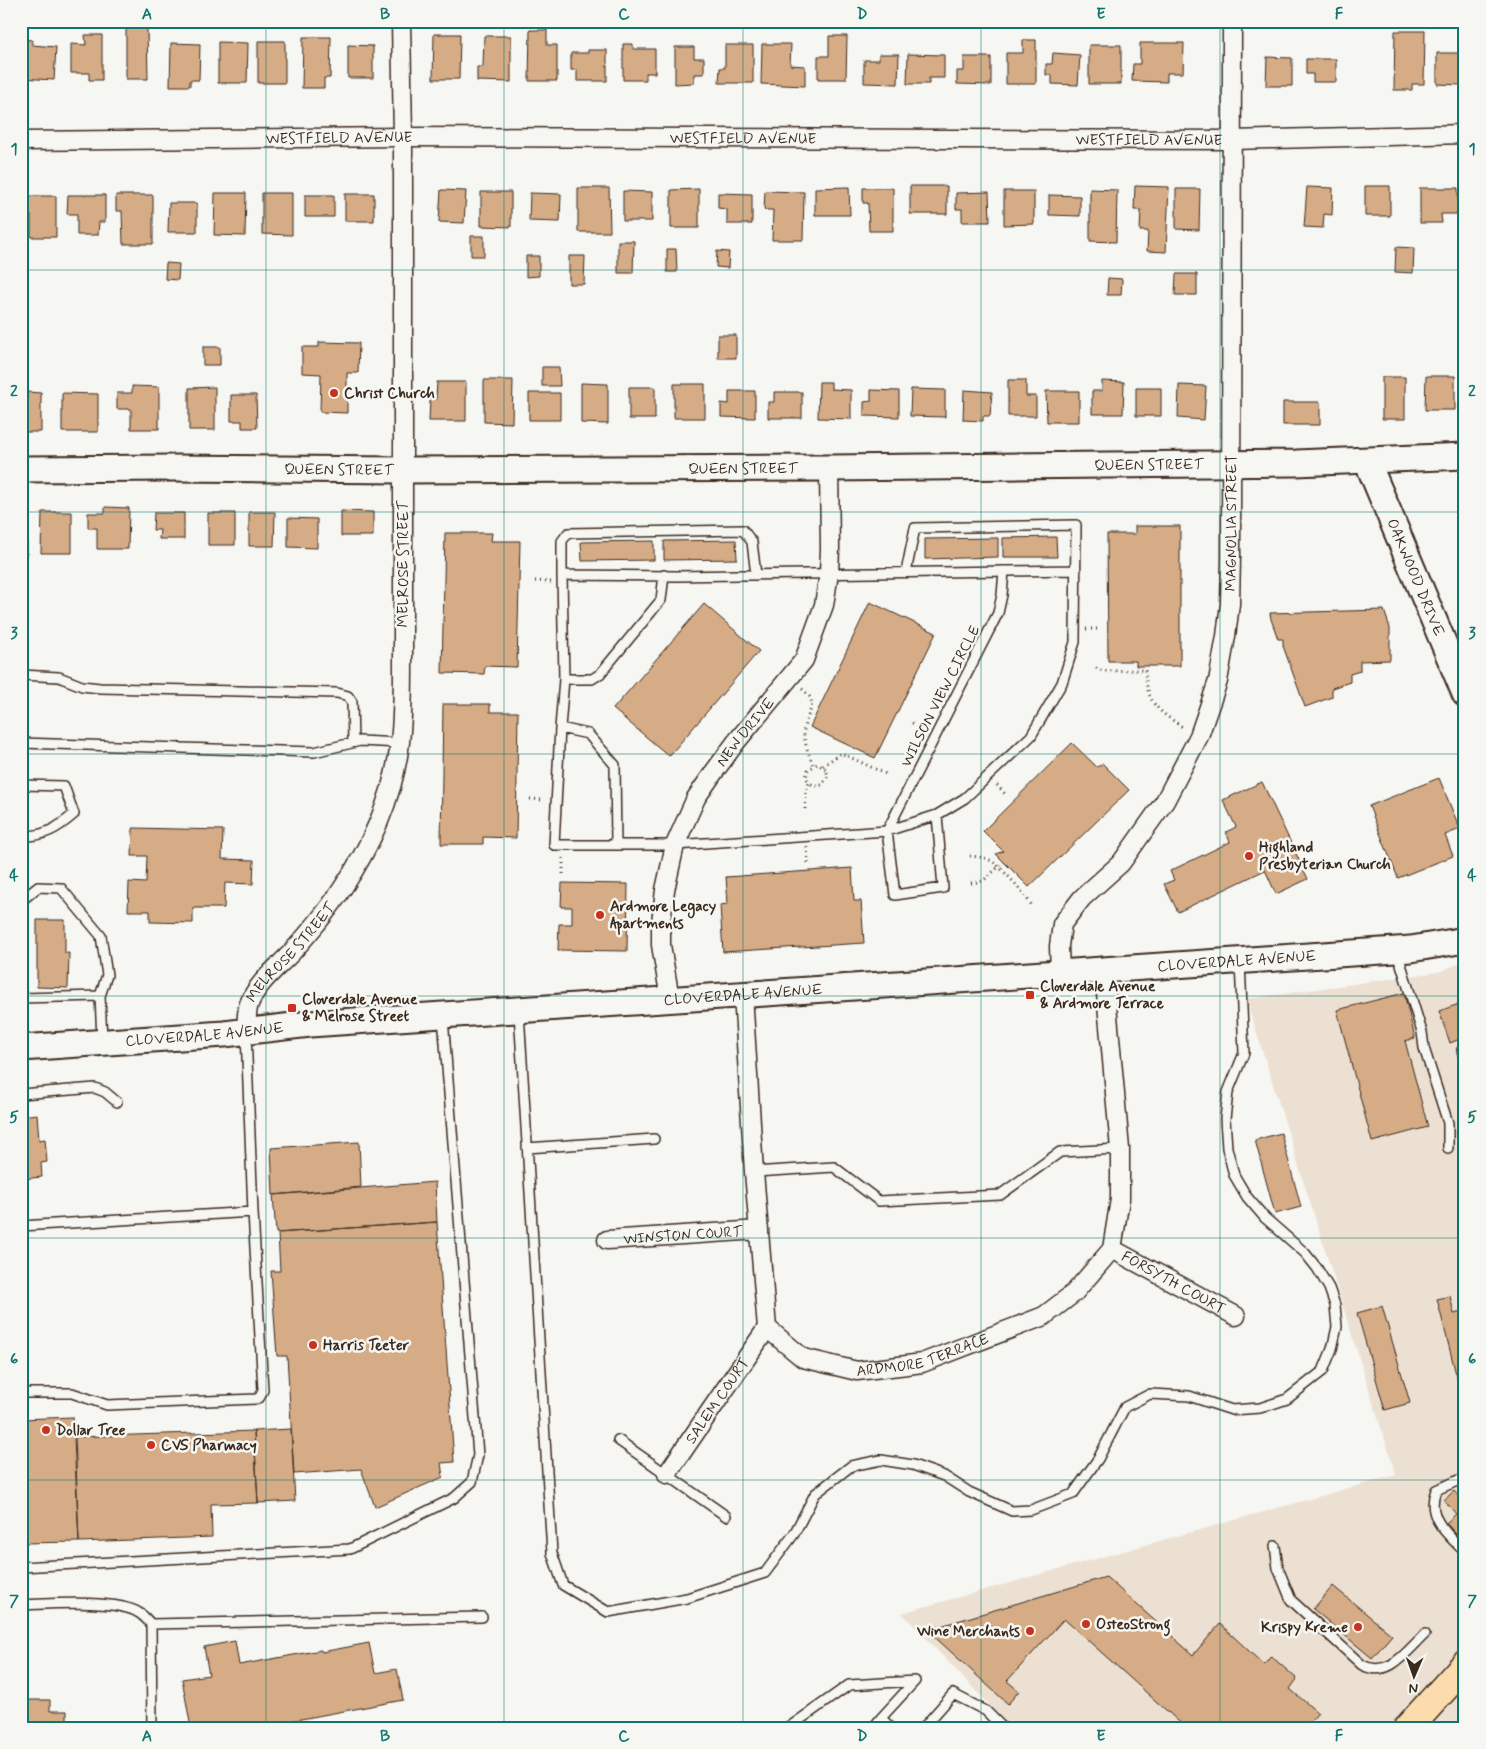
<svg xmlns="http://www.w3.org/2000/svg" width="1486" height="1749" font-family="Mynerve,sans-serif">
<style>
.built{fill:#ece0d2}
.building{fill:#d5ac86;stroke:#3b2a1e}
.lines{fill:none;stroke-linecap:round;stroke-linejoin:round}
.lane-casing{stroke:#3b2a1e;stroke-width:12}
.street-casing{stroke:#3b2a1e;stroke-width:21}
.secondary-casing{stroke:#3b2a1e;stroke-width:29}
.primary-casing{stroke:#3b2a1e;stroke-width:31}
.path{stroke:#3b2a1e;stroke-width:3;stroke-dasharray:1 4;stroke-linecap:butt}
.lane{stroke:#f6f6f2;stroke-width:9}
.street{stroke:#f6f6f2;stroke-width:18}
.secondary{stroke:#f6f6f2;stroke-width:25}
.primary{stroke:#fcdcac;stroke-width:28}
.grid{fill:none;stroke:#0f766e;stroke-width:1;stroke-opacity:0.55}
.poi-dot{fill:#c8321e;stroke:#f6f6f2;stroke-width:2}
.labels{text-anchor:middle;stroke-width:5;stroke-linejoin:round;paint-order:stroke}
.street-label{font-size:15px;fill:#3b2a1e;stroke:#f6f6f2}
.poi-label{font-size:15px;font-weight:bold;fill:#3b2a1e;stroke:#f6f6f2;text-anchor:start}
.neatline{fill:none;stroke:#0f766e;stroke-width:2}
.grid-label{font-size:16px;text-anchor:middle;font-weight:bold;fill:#0f766e}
</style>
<rect width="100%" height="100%" fill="#f6f6f2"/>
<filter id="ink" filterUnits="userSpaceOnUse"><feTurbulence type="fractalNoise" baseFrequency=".02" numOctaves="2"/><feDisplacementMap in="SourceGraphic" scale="10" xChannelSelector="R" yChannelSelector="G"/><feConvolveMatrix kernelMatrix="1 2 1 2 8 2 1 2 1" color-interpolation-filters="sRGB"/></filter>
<g filter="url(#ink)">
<path class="built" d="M1465 961V1728H1011L902 1613 1396 1475 1246 999 1438 972Z"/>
<path class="building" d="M433 21H455V25L433 24Z
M1342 21H1375V24H1342Z
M126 27H147L148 79H126Z
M530 30H547V45H557V81H529Z
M1395 31H1425L1424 84H1412V90H1394Z
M434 34H460L459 79H433Z
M85 35H102V80H89V73H71V44L86 45Z
M484 36H511V82L477 81V67H483Z
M829 36H847L846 79H818V56H829Z
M303 37H331L330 78H324V88H302Z
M22 39 32 40V45L56 47 54 80 21 78Z
M1023 40H1036V84H1006V53H1023Z
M258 41H285V83H258Z
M218 42 248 43 247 83H218Z
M171 43 200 44 199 80H190V86H170Z
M1140 43H1184L1183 73H1167V82L1132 81 1133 64H1140Z
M623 44H633V49H655V73H646V80H623Z
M762 44H791L790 65 805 66V86L761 84Z
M348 45 373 46V78H348Z
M725 45H753V83H719L720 68H725Z
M1089 45H1121V84H1089Z
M675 47H694V58H704V74H694V83L675 84Z
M588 50H607V81H577V70H571V53H588Z
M1053 53 1080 55 1078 85 1052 84V75H1046V64H1052Z
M1437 53H1462V85L1437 84Z
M879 54H899L898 84 864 83V60H879Z
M908 54 944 55V78H929V84H907Z
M964 57H991V85L957 84V71H964Z
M1267 57 1292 58V86H1266Z
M1306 59H1336V82H1313V74H1306Z
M910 186H947V214H910Z
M1135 186 1169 187 1166 252 1147 251 1148 231H1140L1141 210H1134Z
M1365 186H1390V216H1365Z
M849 187 850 215H815V188Z
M1307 187 1333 188 1332 215 1324 214 1323 228 1304 227Z
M578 188H609L610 232H578Z
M863 188H893V231H869L868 203H863Z
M1420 188H1458V214H1441L1442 223H1420Z
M699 189V228H671V190Z
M1090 189 1117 190 1116 242 1090 241Z
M1176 189H1200L1199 230 1176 229Z
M441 190 466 191 464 223 439 222Z
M623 191 652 192V221H623Z
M765 191 804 192 803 240H772L773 210H764Z
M1004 191H1034V224L1004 225Z
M481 192H511V227L481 226Z
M989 192 990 222H962V209H956V193Z
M215 193H246L245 236 214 235Z
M262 193H292V235L262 234Z
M530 193 561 194 560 222 529 221Z
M718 193 752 194V224H727V209L718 208Z
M345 194H374V221H345Z
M68 195H105V222H99L98 235H77V214H67Z
M116 195H153V244H123L122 211H116Z
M305 195H334V217H305Z
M1049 195 1080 196V216L1049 215Z
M21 196H56V237H31V215H21Z
M169 203H197V232H168Z
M471 236H484V256H471Z
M618 241H634L633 273H618Z
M1396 247 1414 248 1413 273 1395 272Z
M667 249H676L677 272H667Z
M717 251 729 252 728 268 716 267Z
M526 256H539V276L526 277Z
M569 256H585L584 284H569Z
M166 263 179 264 178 280 165 279Z
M1176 274H1197V295H1175Z
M1108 278 1122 279 1121 295H1107Z
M718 335H736V358H718Z
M319 342 359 343 358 373H347V413L320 412 321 374 302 373V347H319Z
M203 347H220V365H203Z
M542 367H559L560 386H542Z
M1426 376H1455V410H1425Z
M1382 377H1405V419H1382Z
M484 380H513L512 423 484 422Z
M1008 380H1026V396H1036V416H1008Z
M1102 381 1124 382 1123 414H1092V391H1102Z
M437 382H466V421H429L430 399H436Z
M819 382H831V389L851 390V419L818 418Z
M581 383 608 384V424L581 423Z
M674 384H705V418H674Z
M1179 385 1206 386 1204 420 1178 418Z
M132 386 159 387V429H131V409H117V393H132Z
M215 387V430H189V388Z
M629 387H655V419H629Z
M1136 388H1161V416H1136Z
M911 389 945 390V417L910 416Z
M871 390 899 391V417L864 416V402L871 401Z
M964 390 992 392 990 416H983V421L963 420Z
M729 391H755V418L721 417V403L729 404Z
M1046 391H1079V422H1047Z
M27 392 41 393V432H21V399H27Z
M774 392H802V418H768V402H774Z
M62 393 98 394V432H62Z
M529 393H560V420H529Z
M231 395H256L257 428H242V421H231Z
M1283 402H1320V425H1283Z
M105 507 129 508 128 549H97V528H88V513H105Z
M21 510H23V539H27V557H21Z
M341 511 373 512V536H341Z
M42 512H72V553H41Z
M249 512H275L274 546H249Z
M154 513H184V539H159L160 530H153Z
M208 513H235V545H208Z
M288 518 317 519V548L288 547Z
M1135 526H1180V666H1136V661H1108L1107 534H1135Z
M445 533H492L491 541H520L517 667 485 666 484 674 442 673Z
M1056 537 1057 557H1003V538Z
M998 538V557L925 559V539Z
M736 540 737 559 664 560V541Z
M654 541V560L582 561 581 542Z
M870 602 936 633 875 758 810 727Z
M704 604 759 651 669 756 613 709Z
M1384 610 1390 628V660L1360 661V671L1350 674V682L1332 688V697L1305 707 1283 646V639H1278L1271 619 1270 613Z
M443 704H490V712H518L516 838 483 837V844H441Z
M1072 743 1097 767 1103 764 1129 790 1029 887 996 854 1003 851 983 831Z
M1439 778 1460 829 1445 835 1453 856 1398 878 1369 806Z
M1262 782 1308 879 1276 894 1265 870 1178 912 1164 884 1174 880 1170 871 1230 842 1226 832 1236 827 1223 800Z
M133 828 223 830 222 859 254 860 253 884 225 883 224 908H193V923L150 922V911H128L129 882 146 883 147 856H132Z
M852 868 854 901H861L864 943 723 952 720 905 728 904 726 877Z
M562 883 628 884 627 951 558 950 559 924H572V907H561Z
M37 920H65V953H69L68 988 37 987Z
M1404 993 1415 1038 1405 1041 1428 1127 1372 1142 1337 1010Z
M1465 1002V1037L1450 1043 1439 1011Z
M37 1114 39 1140 45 1139 47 1162 41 1163 42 1177 22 1179 21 1116Z
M1281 1133 1301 1207 1275 1214 1255 1140Z
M359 1142 361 1187 273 1195 271 1148Z
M435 1182 437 1222 276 1233 273 1195Z
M437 1222 454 1462 441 1463 443 1477 375 1507 361 1469 294 1474 287 1356H277L271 1271H280L278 1233Z
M1450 1296 1454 1314 1465 1311V1384L1459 1386 1437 1299Z
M1382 1306 1410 1403 1385 1410 1357 1313Z
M73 1417 79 1542 21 1543V1419Z
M291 1429 295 1501 258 1503 254 1431Z
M254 1431 258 1503 211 1504 212 1537 79 1542 75 1437Z
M1454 1491 1465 1503 1464 1543 1446 1523 1456 1514 1444 1500Z
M1106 1577 1193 1655 1220 1624 1264 1665 1271 1656 1297 1679 1290 1689 1318 1713 1305 1728H1186L1064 1619 1007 1681 1019 1691 1008 1704 927 1630Z
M1333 1586 1392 1635 1372 1658 1313 1609Z
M235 1641 239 1665 321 1650 322 1652 369 1643 375 1673 397 1669 403 1700 253 1728H191L182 1679 209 1675 204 1647Z
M21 1700H50V1711H67V1728H21Z"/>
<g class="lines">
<g class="lane-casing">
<path id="lane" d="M562 575V541L568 533 743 530 752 542 756 575
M21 675 59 677 82 686 100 688 337 693 348 696 352 702 353 742
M564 679H592L600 674 661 600 664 575
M560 728 564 679 562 575 677 576 1076 570
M21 743 314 752 360 741 400 743
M21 785 64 786 74 814C58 828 44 837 21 836
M937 815 943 888 895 895 887 831 998 613 1002 595 1004 571
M616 845 615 765 588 734 560 728 554 845H675L887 831 937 815 965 798 1031 736 1062 683 1075 642 1076 525 915 528 906 572
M21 901 38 887 61 888 101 936 107 975 100 996 102 1040
M1399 950 1400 961 1422 1032 1424 1048 1448 1123V1148
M21 998 100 996
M21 1012 23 1046
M519 1012 552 1553 563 1585 608 1612 687 1598 765 1573 794 1534 815 1494 851 1466 881 1460 913 1465 944 1476 969 1492 1012 1511 1031 1510 1073 1494 1098 1459 1125 1407 1150 1394 1189 1396 1232 1410 1260 1408 1287 1399 1323 1371 1332 1349 1337 1327 1335 1305 1329 1288 1317 1268 1305 1253 1265 1218 1247 1197 1234 1175 1227 1148 1225 1119 1228 1092 1244 1053 1240 962
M1465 1047 1462 1050 1465 1060
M21 1094 95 1088 105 1092 117 1102
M527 1148 654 1139
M754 1172 834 1167 879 1201 1000 1195 1060 1152 1120 1149
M21 1226 253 1212
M21 1393H72L107 1405 256 1399 260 1397 263 1390 253 1212 246 1032
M618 1440 726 1516
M1465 1480H1459L1436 1490C1425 1517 1448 1535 1465 1552
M1275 1546 1278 1568 1291 1600 1362 1665C1389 1679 1407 1651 1425 1634
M21 1567 350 1549 454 1498 472 1482 478 1455 443 1018
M21 1605C48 1604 118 1599 139 1613 144 1616 147 1620 151 1624L482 1617
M151 1624 152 1728
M788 1728 849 1685 915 1681 881 1718
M873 1728 881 1718 891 1728
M923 1728 953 1694 986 1711 1003 1728"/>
</g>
<g class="street-casing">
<g id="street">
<path id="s1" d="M21 141 403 137 1233 140 1465 134"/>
<path id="s2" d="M1060 973 1059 946 1062 924 1082 898 1121 863 1165 801 1199 736 1218 681 1226 636 1230 604 1231 556 1232 21"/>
<path id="s3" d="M743 994 754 1172 767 1328 803 1358 857 1371 907 1365 922 1363 1044 1316 1074 1293 1112 1249 1120 1199V1149L1104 971"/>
<path id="s4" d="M670 999 661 945V922L665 890 675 845 696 798 714 772 736 742 804 660 824 605 829 573 830 549 829 468"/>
<path id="s5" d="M246 1031C247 1023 246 1012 249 1004 257 983 277 968 292 952 310 932 327 912 342 889 371 846 394 795 400 742 403 716 403 689 403 662V137L401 21"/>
<path id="s6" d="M607 1240 759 1230"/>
<path id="s7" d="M1112 1249 1236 1316"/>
<path id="s8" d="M667 1474 767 1328"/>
</g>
</g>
<g class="secondary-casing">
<g id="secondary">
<path id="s9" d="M1367 461 1465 694"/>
<path id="s10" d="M21 469 175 468 403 470 829 468 1296 463 1465 456"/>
<path id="s11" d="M21 1048 224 1034 310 1024 1411 949 1465 940"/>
</g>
</g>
<g class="primary-casing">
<path id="primary" d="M1408 1728 1465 1665"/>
</g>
<path class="path" d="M535 581 552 582
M1086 629H1100
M1096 668 1103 671 1145 670C1147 704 1157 710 1184 728
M802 689C821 703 806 713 804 729 803 741 809 754 813 765
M912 723 925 729
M823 766 841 753 886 774
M997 785 1007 796
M530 799 544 800
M805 809 806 792 809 783 806 777 808 770 817 764 826 769 828 776 822 785 816 786 809 783
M807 847 808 864
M970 856C977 857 986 857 993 862 1007 873 1023 892 1033 907
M563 874V857
M971 883 983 881 1004 862"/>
<use href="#lane" class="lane"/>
<use href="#street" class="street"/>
<use href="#secondary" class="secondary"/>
<use href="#primary" class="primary"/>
</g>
</g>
<path class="grid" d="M266 21V1728M504 21V1728M743 21V1728M981 21V1728M1220 21V1728M21 270H1465M21 512H1465M21 754H1465M21 996H1465M21 1238H1465M21 1480H1465"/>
<g class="poi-dot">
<circle cx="334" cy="393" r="5"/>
<circle cx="1249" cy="856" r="5"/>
<circle cx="600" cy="915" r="5"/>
<rect x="1025" y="990" width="10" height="10" rx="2.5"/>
<rect x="287" y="1003" width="10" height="10" rx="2.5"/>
<circle cx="313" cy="1345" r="5"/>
<circle cx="46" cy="1430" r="5"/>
<circle cx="151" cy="1445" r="5"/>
<circle cx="1086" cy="1624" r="5"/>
<circle cx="1358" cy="1627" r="5"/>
<circle cx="1030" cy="1631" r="5"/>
</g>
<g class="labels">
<g class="street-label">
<text dy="5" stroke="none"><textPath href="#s1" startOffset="318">WESTFIELD AVENUE</textPath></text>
<text dy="5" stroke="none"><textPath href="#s1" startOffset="722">WESTFIELD AVENUE</textPath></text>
<text dy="5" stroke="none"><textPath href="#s1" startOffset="1128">WESTFIELD AVENUE</textPath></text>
<text dy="5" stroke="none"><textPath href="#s10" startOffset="1128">QUEEN STREET</textPath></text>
<text dy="5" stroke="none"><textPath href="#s10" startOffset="722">QUEEN STREET</textPath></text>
<text dy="5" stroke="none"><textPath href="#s10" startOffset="318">QUEEN STREET</textPath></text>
<text dy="5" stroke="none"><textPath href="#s2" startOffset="501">MAGNOLIA STREET</textPath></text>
<text transform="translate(403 564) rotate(-90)" y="5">MELROSE STREET</text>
<text dy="5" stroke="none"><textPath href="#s9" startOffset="126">OAKWOOD DRIVE</textPath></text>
<text transform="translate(940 696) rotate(-63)" y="5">WILSON VIEW CIRCLE</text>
<text dy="5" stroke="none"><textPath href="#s4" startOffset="290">NEW DRIVE</textPath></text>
<text dy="5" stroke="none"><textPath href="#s5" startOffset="94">MELROSE STREET</textPath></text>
<text dy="5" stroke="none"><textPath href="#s11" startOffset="1219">CLOVERDALE AVENUE</textPath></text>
<text dy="5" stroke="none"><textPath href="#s11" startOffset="724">CLOVERDALE AVENUE</textPath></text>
<text dy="5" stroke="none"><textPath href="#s11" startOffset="184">CLOVERDALE AVENUE</textPath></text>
<text dy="5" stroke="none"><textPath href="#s6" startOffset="76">WINSTON COURT</textPath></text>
<text dy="5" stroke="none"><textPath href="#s7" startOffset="70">FORSYTH COURT</textPath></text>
<text dy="5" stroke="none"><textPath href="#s3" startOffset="505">ARDMORE TERRACE</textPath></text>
<text dy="5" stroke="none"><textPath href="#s8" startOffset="89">SALEM COURT</textPath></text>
</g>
<g class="poi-label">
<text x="344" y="398">Christ Church</text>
<text x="1259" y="852">Highland<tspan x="1259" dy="17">Presbyterian Church</tspan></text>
<text x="610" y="911">Ardmore Legacy<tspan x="610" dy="17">Apartments</tspan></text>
<text x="1040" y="991">Cloverdale Avenue<tspan x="1040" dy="17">&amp; Ardmore Terrace</tspan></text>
<text x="302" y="1004">Cloverdale Avenue<tspan x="302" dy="17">&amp; Melrose Street</tspan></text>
<text x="323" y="1350">Harris Teeter</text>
<text x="56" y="1435">Dollar Tree</text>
<text x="161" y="1450">CVS Pharmacy</text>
<text x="1096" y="1629">OsteoStrong</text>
<text x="1348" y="1632" text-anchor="end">Krispy Kreme</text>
<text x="1020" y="1636" text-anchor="end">Wine Merchants</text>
</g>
</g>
<rect width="1486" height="1749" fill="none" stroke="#f6f6f2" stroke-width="55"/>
<g transform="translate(1414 1676) rotate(182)" stroke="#f6f6f2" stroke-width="4" paint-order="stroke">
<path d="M0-4L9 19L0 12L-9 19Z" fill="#3b2a1e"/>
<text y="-8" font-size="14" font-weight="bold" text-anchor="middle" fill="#3b2a1e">N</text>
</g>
<rect x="28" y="28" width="1430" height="1694" class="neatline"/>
<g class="grid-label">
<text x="147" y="19">A</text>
<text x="385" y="19">B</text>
<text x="624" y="19">C</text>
<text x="862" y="19">D</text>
<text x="1101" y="19">E</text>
<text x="1339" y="19">F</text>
<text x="14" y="154">1</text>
<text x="1472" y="154">1</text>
<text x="14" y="396">2</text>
<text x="1472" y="396">2</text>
<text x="14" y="638">3</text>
<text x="1472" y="638">3</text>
<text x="14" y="880">4</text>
<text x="1472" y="880">4</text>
<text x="14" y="1122">5</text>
<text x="1472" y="1122">5</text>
<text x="14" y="1364">6</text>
<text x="1472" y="1364">6</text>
<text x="14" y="1606">7</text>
<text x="1472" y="1606">7</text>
<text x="147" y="1741">A</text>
<text x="385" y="1741">B</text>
<text x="624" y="1741">C</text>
<text x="862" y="1741">D</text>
<text x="1101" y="1741">E</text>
<text x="1339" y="1741">F</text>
</g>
</svg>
